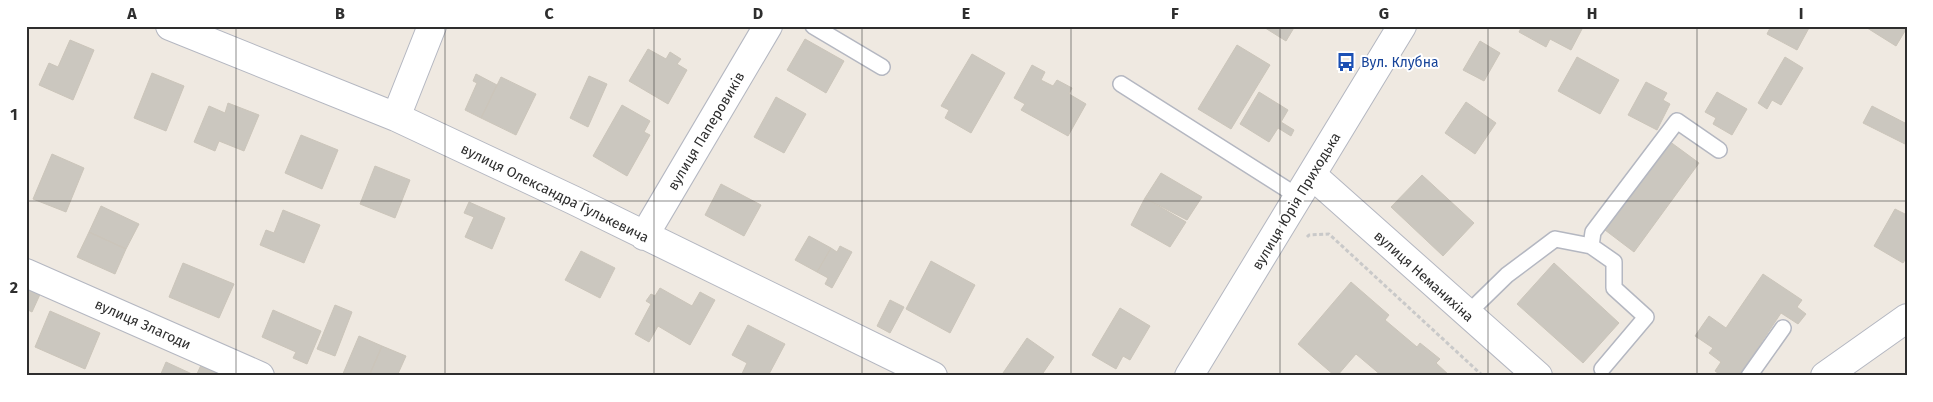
<svg xmlns="http://www.w3.org/2000/svg" width="1933" height="402" font-family="'Fira Sans',sans-serif">
<style>
.building{fill:#cbc7bf;stroke:#cbc5ba}
.lines{fill:none;stroke-linecap:round;stroke-linejoin:round}
.service-casing{stroke:#b4b7c1;stroke-width:18}
.minor-casing{stroke:#b4b7c1;stroke-width:30}
.tertiary-casing{stroke:#b4b7c1;stroke-width:30}
.path{stroke:#c9c9c9;stroke-width:3;stroke-dasharray:4 2.5;stroke-linecap:butt}
.service{stroke:#fff;stroke-width:15}
.minor{stroke:#fff;stroke-width:28}
.tertiary{stroke:#fff;stroke-width:28}
.grid{fill:none;stroke:#2e2e2e;stroke-width:1;stroke-opacity:0.55}
.labels{text-anchor:middle;stroke-width:4;stroke-linejoin:round;paint-order:stroke}
.transit-label{font-size:14px;fill:#164399;stroke:#fff;text-anchor:start}
.street-label{font-size:14px;fill:#2e2e2e;stroke:#fff}
.neatline{fill:none;stroke:#2e2e2e;stroke-width:2}
.grid-label{font-size:16px;text-anchor:middle;font-weight:bold;fill:#2e2e2e}
</style>
<rect width="100%" height="100%" fill="#efe9e1"/>
<path class="building" d="M1262 26H1295L1286 41Z
M1522 26H1551L1555 29 1556 26H1577L1582 29 1571 50 1550 39 1546 47 1519 32Z
M1771 26H1810L1797 50 1767 34Z
M1864 26H1907V32L1905 31 1896 46Z
M805 39 844 61 826 93 787 70Z
M70 40 94 50 73 100 39 85 49 63 58 67Z
M1480 41 1500 53 1484 81 1463 70Z
M1237 45 1270 65 1231 129 1198 109Z
M648 49 666 59 670 52 681 59 677 64 687 70 668 104 629 81Z
M972 54 1005 73 971 133 945 118 949 110 941 106Z
M1577 57 1619 80 1600 114 1558 91Z
M1785 57 1803 68 1781 105 1772 100 1767 109 1758 103Z
M1032 65 1045 72 1041 80 1053 86 1057 80 1072 88 1069 94 1086 104 1068 136 1021 110 1025 104 1014 98Z
M152 73 184 86 166 131 134 118Z
M476 74 497 85 481 118 465 110 477 83 473 81Z
M589 76 607 84 588 127 570 118Z
M501 77 536 94 516 135 481 118Z
M1646 82 1667 93 1663 100 1670 104 1657 130 1628 115Z
M1259 92 1288 110 1281 122 1294 130 1291 136 1278 128 1269 142 1240 124Z
M1717 92 1747 109 1732 135 1713 124 1716 118 1705 112Z
M776 97 806 114 784 153 754 137Z
M1466 102 1496 123 1475 154 1445 133Z
M228 103 259 115 244 151 219 141 215 151 194 142 209 106 225 113Z
M622 105 650 121 644 132 650 135 627 176 593 156Z
M1872 106 1907 124V145L1863 123Z
M301 135 338 150 322 189 285 173Z
M1669 141 1699 163 1634 252 1605 230Z
M52 154 84 168 66 212 33 199Z
M375 166 410 180 395 218 360 204Z
M1161 173 1202 197 1187 220 1145 198Z
M1422 175 1474 223 1443 256 1391 207Z
M721 184 761 205 744 236 705 215Z
M1145 198 1186 222 1170 247 1131 225Z
M469 202 505 218 492 249 465 237 474 217 464 213Z
M101 206 139 224 126 249 89 232Z
M1895 209 1907 215V257L1903 263 1874 246Z
M283 210 320 225 304 263 260 245 266 230 274 233Z
M89 232 126 249 115 274 77 257Z
M809 236 831 248 817 272 795 260Z
M840 246 852 252 832 288 825 284 828 278 817 272 831 248 837 252Z
M581 251 615 268 600 298 565 280Z
M931 261 975 285 950 333 906 309Z
M183 263 234 284 219 318 169 297Z
M1554 263 1619 323 1583 363 1517 304Z
M1763 274 1802 300 1797 307 1806 314 1798 324 1781 313 1739 376H1722L1715 371 1721 362 1709 353 1713 348 1695 336 1709 316 1726 328Z
M1351 282 1389 315 1385 320 1417 347 1420 343 1440 359 1436 363 1450 376H1382L1356 354 1337 376H1335L1298 344Z
M26 286 42 290 32 312 26 309Z
M660 288 692 306 700 292 715 300 690 345 658 326 649 342 635 334 651 304 646 301 651 294 655 296Z
M890 300 904 307 890 333 877 326Z
M335 305 352 312 335 356 317 349Z
M1120 308 1150 326 1130 360 1123 356 1116 369 1092 355Z
M273 310 321 331 307 364 293 358 296 352 262 337Z
M50 311 100 333 85 369 35 347Z
M748 325 785 344 768 376H741L747 363 732 355Z
M359 336 382 346 369 376H342Z
M1027 338 1054 357 1041 376H1008L1003 373Z
M382 346 406 356 397 376H369Z
M166 362 192 374 191 376H160Z
M202 363 219 371 217 376H196Z"/>
<g class="lines">
<g class="service-casing">
<path id="service" d="M813 26 882 67
M1121 84 1299 197
M1467 314 1507 275 1555 239 1591 246
M1602 369 1646 317 1614 288V262L1591 246 1593 232 1677 121 1719 150
M1749 376 1783 328"/>
</g>
<g class="minor-casing">
<path id="minor" d="M170 26 396 117 573 200 933 376
M396 117 432 26
M1312 175 1538 376
M644 236 768 26
M26 273 260 376
M1825 376 1907 318"/>
</g>
<g class="tertiary-casing">
<path id="tertiary" d="M1189 376 1402 26"/>
</g>
<path class="path" d="M1307 237 1309 235 1329 234 1483 376"/>
<use href="#service" class="service"/>
<use href="#minor" class="minor"/>
<use href="#tertiary" class="tertiary"/>
</g>
<path class="grid" d="M236 26V376M445 26V376M654 26V376M862 26V376M1071 26V376M1280 26V376M1488 26V376M1697 26V376M26 201H1907"/>
<defs>
<g id="bus-bare" transform="scale(1.5)"><path d="M-5-6H5V4H4V6H2V4H-2V6H-4V4H-5ZM-3.5-4V0h7V-4ZM-3.5 1.2v1.5H-2V1.2ZM2 1.2v1.5H3.5V1.2Z" fill="#1a4fb4" stroke="#fff" stroke-width="2.5" paint-order="stroke"/></g>
</defs>
<g fill-rule="evenodd">
<use href="#bus-bare" x="1346" y="62"/>
</g>
<g class="labels">
<g class="transit-label">
<text x="1361" y="67">Вул. Клубна</text>
</g>
<g class="street-label">
<text transform="translate(706 131) rotate(-59)" y="5">вулиця Паперовиків</text>
<text transform="translate(555 193) rotate(26)" y="5">вулиця Олександра Гулькевича</text>
<text transform="translate(1296 201) rotate(-59)" y="5">вулиця Юрія Приходька</text>
<text transform="translate(1424 276) rotate(42)" y="5">вулиця Неманихіна</text>
<text transform="translate(143 324) rotate(24)" y="5">вулиця Злагоди</text>
</g>
</g>
<rect width="1933" height="402" fill="none" stroke="#ffffff" stroke-width="55"/>
<rect x="28" y="28" width="1878" height="346" class="neatline"/>
<g class="grid-label">
<text x="132" y="19">A</text>
<text x="340" y="19">B</text>
<text x="549" y="19">C</text>
<text x="758" y="19">D</text>
<text x="966" y="19">E</text>
<text x="1175" y="19">F</text>
<text x="1384" y="19">G</text>
<text x="1592" y="19">H</text>
<text x="1801" y="19">I</text>
<text x="14" y="120">1</text>
<text x="14" y="293">2</text>
</g>
</svg>
